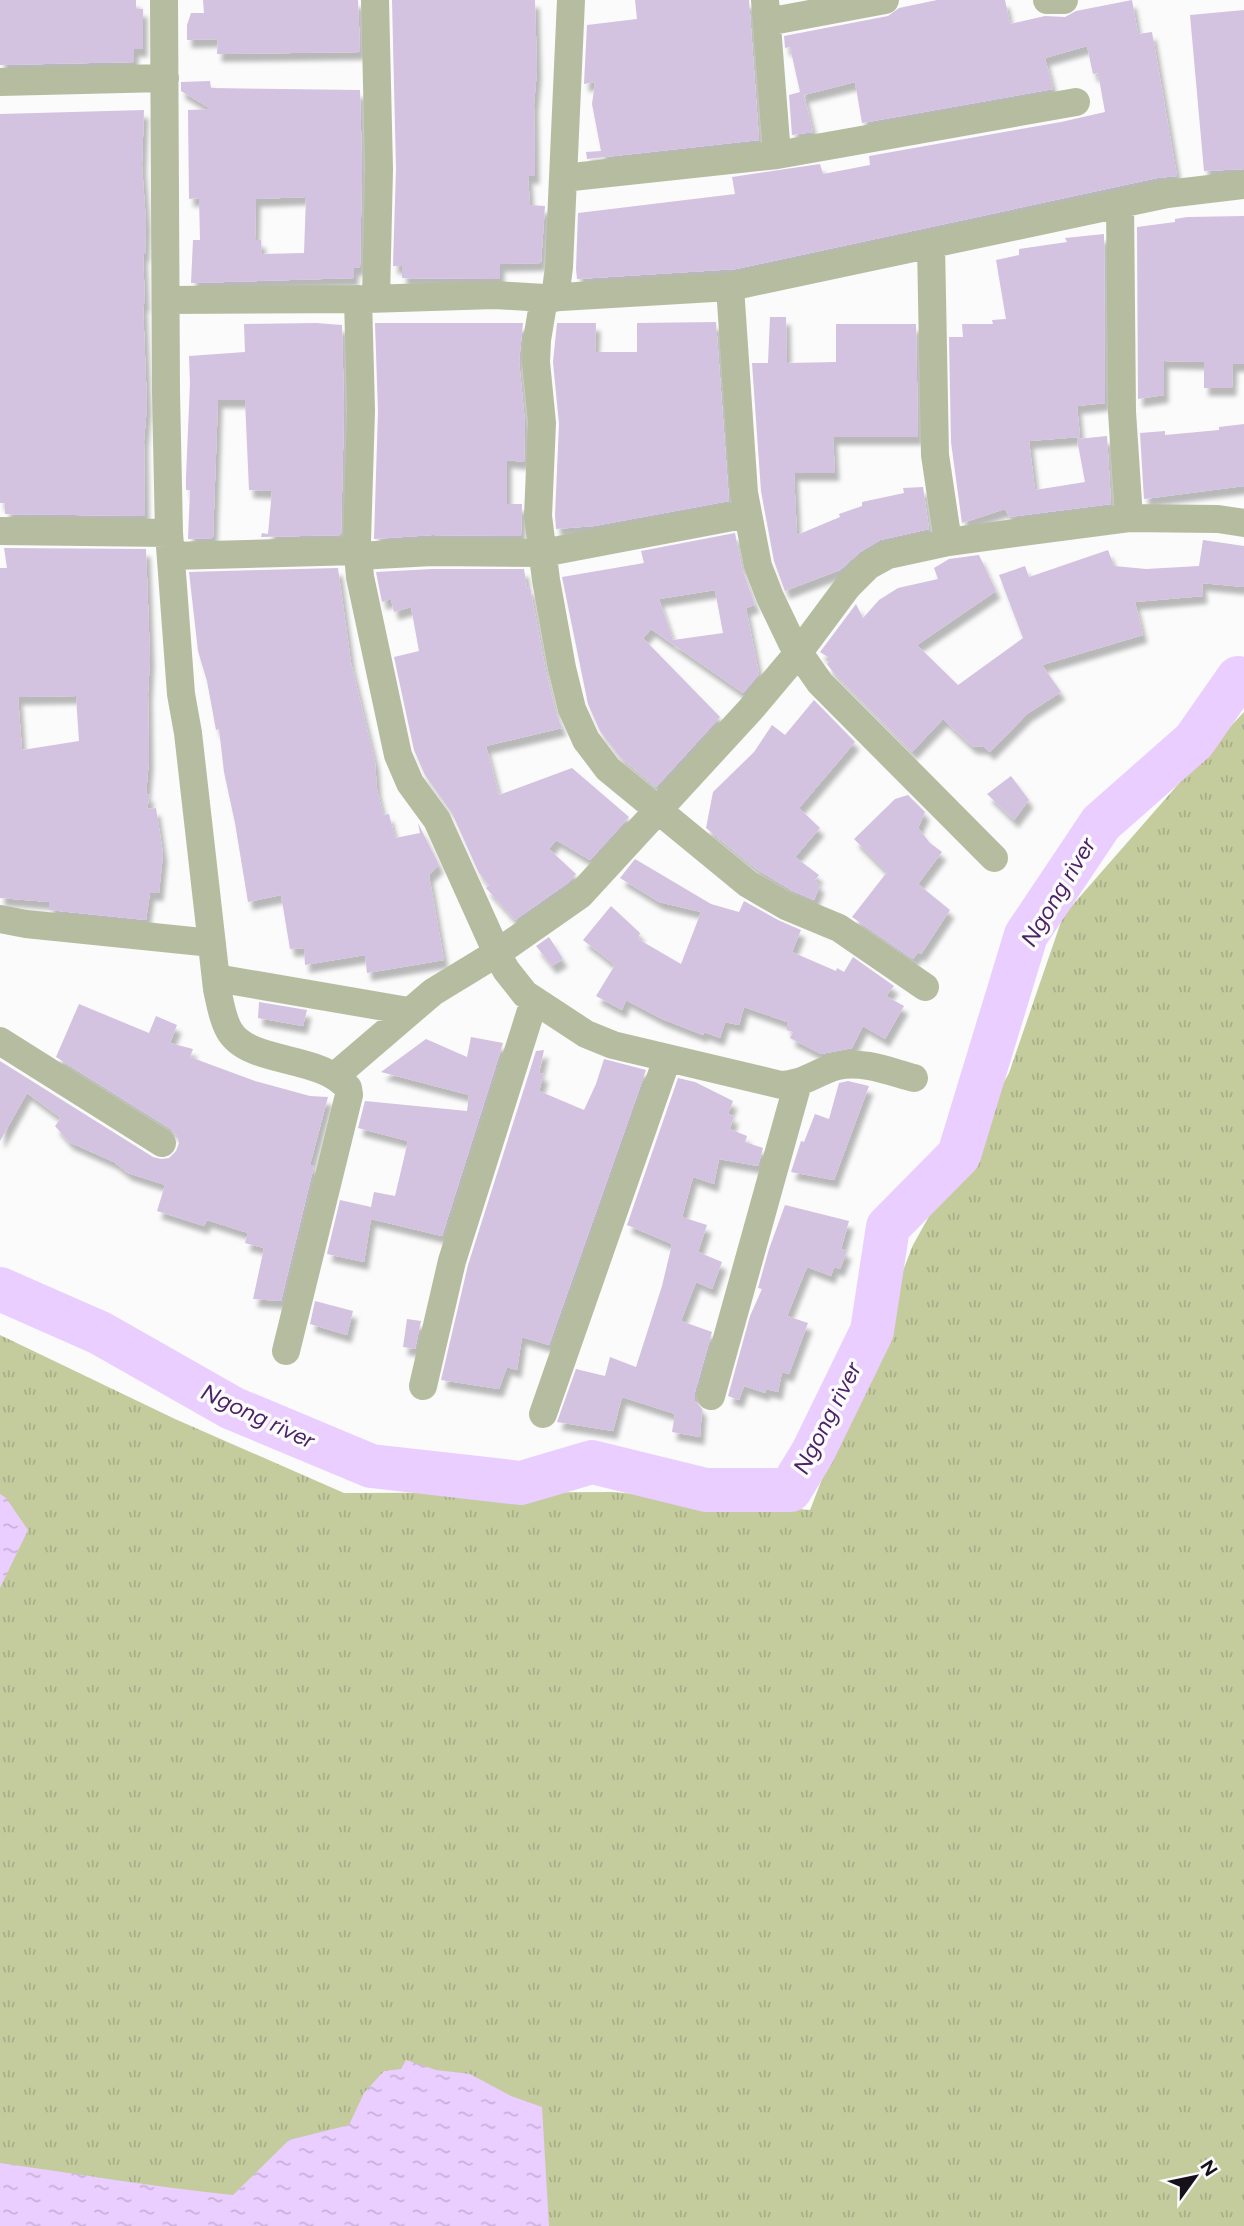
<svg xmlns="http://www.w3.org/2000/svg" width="1244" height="2226" font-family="Figtree,sans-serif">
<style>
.grass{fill:url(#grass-tufts)}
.water{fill:url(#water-ripples)}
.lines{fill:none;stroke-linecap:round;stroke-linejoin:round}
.river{stroke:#eaceff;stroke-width:44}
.building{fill:#d4c2e1;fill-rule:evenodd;filter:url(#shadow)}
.minor{stroke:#b6bc9f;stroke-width:28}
.labels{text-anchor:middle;stroke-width:7;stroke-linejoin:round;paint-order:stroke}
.water-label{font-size:23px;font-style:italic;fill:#4d2266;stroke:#fafbfa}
</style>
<defs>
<pattern id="grass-tufts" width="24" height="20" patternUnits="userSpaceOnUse" patternTransform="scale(1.75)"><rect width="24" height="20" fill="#c4cc9e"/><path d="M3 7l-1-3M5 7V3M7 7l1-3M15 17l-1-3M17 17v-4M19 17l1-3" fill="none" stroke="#a8ae88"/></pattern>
<pattern id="water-ripples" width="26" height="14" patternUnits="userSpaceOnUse" patternTransform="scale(1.75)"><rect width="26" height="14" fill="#eaceff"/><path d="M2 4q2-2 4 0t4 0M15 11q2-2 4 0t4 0" fill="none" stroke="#c8b0da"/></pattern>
<filter id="shadow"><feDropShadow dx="4.5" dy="8" stdDeviation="2" flood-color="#0004"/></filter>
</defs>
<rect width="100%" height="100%" fill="#fafbfa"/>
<path class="grass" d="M1244 712V2226H0V1335L175 1419 344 1493 613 1492 810 1510 913 1245 1009 1073 1063 916 1202 757Z"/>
<path class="water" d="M0 1494 6 1498 28 1530 0 1588Z
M406 2060 436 2070 470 2074 511 2096 542 2107 549 2226H0V2163C78 2174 155 2187 233 2195L289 2140 349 2125 364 2093 384 2071 401 2069Z"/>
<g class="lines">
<path class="river" d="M0 1289 100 1333 232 1408 371 1466 521 1483 592 1462 706 1490H790L813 1452 872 1331 888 1227 959 1155 1026 935 1101 823 1194 741 1238 678 1244 679"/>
</g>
<path class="building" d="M0 0H136V9H143V49H134V62L0 65Z
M203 0H358L360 52 217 54 218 39 187 40V25L191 13H204Z
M392 0H535L537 71 534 104 535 176H528L530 205 545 206 541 263 500 264V279L402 278V266H393L396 169Z
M635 0H749L759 140 587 159 586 152 601 151 592 104 595 82 584 84 587 25 637 19Z
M937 0H1005L1010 24 1045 16 1065 17 1076 11 1132 0 1138 34 1152 32 1177 176 1157 178 736 269 577 279 576 269 578 213 735 194 732 177 820 164 823 174 870 165 869 156 1061 122 1105 112 1098 73 1093 74 1087 46 1045 58 1053 89 862 123 855 82 804 95 813 132 792 135 789 95 800 92 790 47 785 48 784 36 888 16 899 8Z
M1244 10V169L1204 171 1190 15Z
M210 81 211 88 360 90 362 169 360 267 354 268V278L191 283 193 240H200L199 198 189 199 188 110 211 109 181 91V82ZM306 197 304 253 262 254 261 240H255L256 199Z
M144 110 142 165 146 223 145 254H143L145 304H143L147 406 144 441 145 516 5 514V503H0V114Z
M1244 216V364H1233L1232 388H1204V362L1164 361V395L1138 399 1137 227 1175 222V219L1187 217Z
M1104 234 1105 403 1077 406 1080 437 1029 441 1035 490 1085 482 1077 439 1107 436 1111 504 1009 517 1005 509 962 523 951 442 949 337H963L962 324H993L992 320 1006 319 996 260 1019 255V249L1067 242 1065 238Z
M770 317H786L787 363 836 362V324H916L918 437H833L835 473H794L797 535 840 517 839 514 862 506V502L904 493 903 488 923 487 929 529 880 540 860 552 840 570 785 591 774 561 761 491 752 363H768Z
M716 322 729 501 594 526 556 529 555 515 559 424 553 362 557 323H596L595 352H637V323Z
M316 323 342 325 344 410 341 535 261 537 262 533 268 534 272 491 249 490 245 400H218L213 538 188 539 190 490H186V477L190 383 189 356 245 352 244 324Z
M375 323H523L519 361 525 423 524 462 507 460V504H522L521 536 432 535 374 539 378 411Z
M1244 424V486L1144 499 1140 433 1165 431V435L1219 430V427Z
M735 533 742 569 755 605 746 608 759 674 743 693 651 629 643 638 720 717 656 787 620 757 600 731 588 704 562 577 644 563 641 551ZM715 590 723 633 673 640 659 599Z
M1203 540 1244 546V587L1202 583 1203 596 1135 602 1143 635 1042 665 1061 692 1027 714 990 752 984 747 972 746 943 719 912 752 833 672 827 664 831 659 820 652 856 604 863 618 879 600 898 588 938 579 934 568 949 559 979 555 996 591 917 645 958 685 1023 638 999 575 1025 566 1029 577 1108 550 1114 566 1146 569 1199 566Z
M4 548 146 549 150 659 148 694 149 760 146 795 150 794 147 809 156 808 163 854 159 893H150L146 920 49 910V902L0 898V568H7ZM76 696 79 741 22 750 18 697Z
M338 568 351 663 375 762 377 789 383 815 389 814 395 838 420 833 418 823 439 865 429 875 444 960 367 973 365 955 305 965 304 948 290 949 281 895 248 902 235 823 224 772 219 729 216 730 207 681 198 651 189 572Z
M432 569H524L527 588 530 587 546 672 556 713 562 728 486 746 499 795 572 768 629 817 590 860 556 840 549 849 576 874 569 882 515 920 486 888 489 885 479 873 452 813 425 775 414 750 394 657 419 651 411 607 394 612 391 599 382 602 376 572Z
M814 700 855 742 799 808 820 828 795 857 819 875 815 880 820 885 814 900 793 891 758 870 706 828 713 792 754 752 772 725 785 735Z
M1011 776 1029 800 1014 820 987 794Z
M908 795 925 812 918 828 930 843 942 852 918 884 950 910 921 954 918 952 913 959 852 917 887 872 854 839 895 799Z
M635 859 711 904 739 912 744 901 778 920 801 930 792 952 836 971 837 968 844 972 853 957 894 986 886 996 904 1006 885 1039 863 1026 852 1048 821 1054 790 1038 793 1032 787 1030V1022L744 1007 739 1025 725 1022 720 1038 704 1032 703 1035 662 1019 626 1000 622 1010 596 996 615 965 583 940 611 906 640 933 638 939 681 964 701 912 659 902 620 878Z
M549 937 563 959 552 966 536 946Z
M259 1002 307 1010 303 1026 258 1018Z
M79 1004 149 1033 156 1016 177 1025 170 1043 193 1049 190 1057 255 1081 310 1096 328 1097 310 1165H314L312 1174 281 1301 253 1299 264 1248 245 1243 248 1233 207 1220 204 1226 157 1211 165 1185 128 1173 114 1162 69 1142 55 1126 61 1118 27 1093 0 1141V1061L153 1157 161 1159 169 1158 176 1151 179 1143 177 1136 171 1129 56 1057Z
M471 1037 503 1043 442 1236 371 1219 364 1262 327 1254 340 1200 371 1207 374 1192 395 1196 408 1141 358 1128 365 1101 467 1111 469 1095 381 1072 426 1039 467 1057Z
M544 1050 539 1073 544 1074 539 1091 584 1110 596 1084 604 1059 646 1070 549 1345 522 1337 517 1370 507 1367 499 1389 441 1380 468 1265 536 1051Z
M678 1078 695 1082 733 1101 728 1114 734 1116 730 1129 747 1136 745 1142 763 1148 758 1166 719 1159 714 1184 693 1177 682 1217 707 1225 698 1252 722 1262 712 1289 696 1282 681 1321 712 1332 695 1392V1401L702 1409 700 1437 672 1432 675 1414 622 1397 613 1431 557 1422 576 1369 605 1376 610 1357 636 1367 662 1286 672 1244 627 1225Z
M848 1081 869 1086 834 1180 791 1172 801 1141 804 1142 815 1114 829 1119 839 1083Z
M785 1205 849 1221 841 1249 847 1251 840 1269 834 1267 831 1276 807 1267 787 1316 808 1323 789 1374 782 1372 778 1392 766 1389 765 1393 744 1386 739 1400 728 1396 750 1316 762 1289 758 1288 769 1249Z
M315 1301 353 1311 347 1335 310 1324Z
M407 1319 421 1321 415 1349 403 1347Z"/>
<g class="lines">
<path class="minor" d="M164 0 166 392 169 533 181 694 188 733 217 989C220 1002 222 1018 229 1030 248 1065 320 1054 348 1088L349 1095 286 1351
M375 0 379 169 376 298
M765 0 777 155
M1047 0H1064
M767 22 885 0
M0 82 165 78
M563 178 777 155 1076 102
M931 244 935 455 948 542
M730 287 744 493 758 566 770 597 792 643 820 683 994 858
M544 298 537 340 536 362 542 423 538 516 546 580 562 668 572 709 586 740 608 769 748 884 786 906 839 928 925 987
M555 298 559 267 571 0
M358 299 361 410 357 541 360 577 398 755 410 783 437 820 497 953 506 970 525 994 586 1034 613 1045 781 1085C802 1085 818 1071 838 1066 862 1060 891 1072 914 1078
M167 300 367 299 495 295 544 298 730 287 1167 194 1244 185
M1129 518 1218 519 1244 523
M0 531 169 533
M171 556 358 551
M358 556 432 552 543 553 748 514
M0 919 26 924 212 943
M216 978 408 1011
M0 1041 162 1143
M335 1076 433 992 497 953 580 895 751 709 799 652 848 586 868 566 888 555 948 542 1129 518 1122 412 1120 204
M423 1386 452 1261 534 1001
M711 1396 798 1083
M543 1414 667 1059"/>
</g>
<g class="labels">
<g class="water-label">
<text transform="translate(1058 892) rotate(-59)" y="8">Ngong river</text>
<text transform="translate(258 1416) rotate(25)" y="8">Ngong river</text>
<text transform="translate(827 1418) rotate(-63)" y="8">Ngong river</text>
</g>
</g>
<g transform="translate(1195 2177) rotate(57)" stroke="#fafbfa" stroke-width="5" paint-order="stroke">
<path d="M0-5L12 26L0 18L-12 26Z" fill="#16101b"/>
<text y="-10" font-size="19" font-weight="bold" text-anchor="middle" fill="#16101b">N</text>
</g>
</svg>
